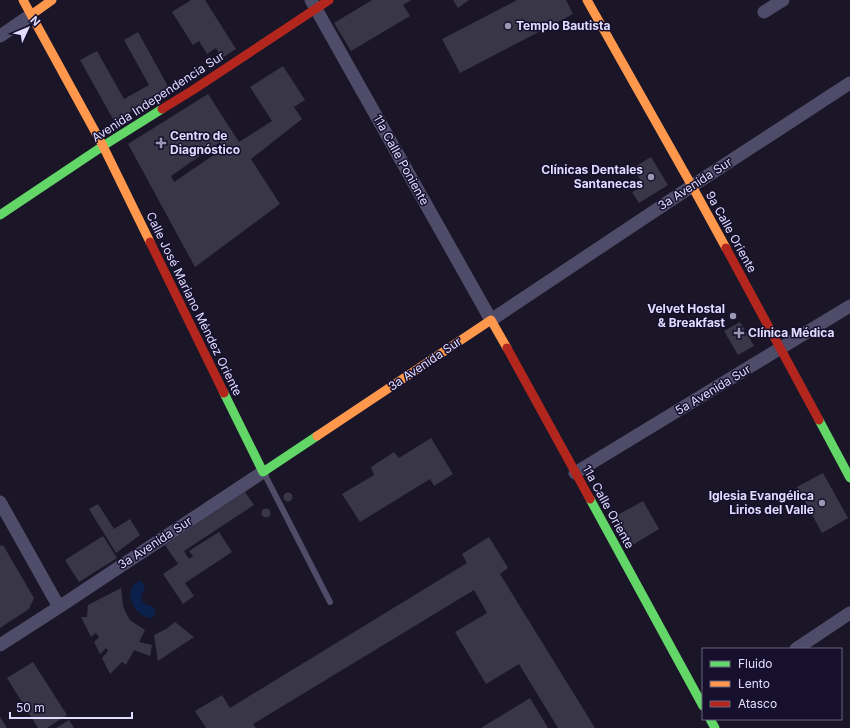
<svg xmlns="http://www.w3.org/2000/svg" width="850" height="728" font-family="Inter,sans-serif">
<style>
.water{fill:#0b204a}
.building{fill:#393648;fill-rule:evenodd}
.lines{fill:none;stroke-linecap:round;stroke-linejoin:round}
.lane{stroke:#4e4c68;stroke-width:6}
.street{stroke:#4e4c68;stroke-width:13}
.fast{stroke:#63d668;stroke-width:9}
.slow{stroke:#ff974d;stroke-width:9}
.jam{stroke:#b3261e;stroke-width:9}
.poi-dot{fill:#9b97b3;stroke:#16102d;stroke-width:1.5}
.labels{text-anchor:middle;stroke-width:3;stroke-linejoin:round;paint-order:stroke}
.poi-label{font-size:12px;font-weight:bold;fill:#e1dcff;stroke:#16102d;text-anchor:start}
.street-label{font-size:12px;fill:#e1dcff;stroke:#16102d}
</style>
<rect width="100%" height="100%" fill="#1a1627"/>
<path class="water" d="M139 581 142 582 145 587C144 592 140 596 142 600 144 606 149 604 153 607 157 610 155 615 152 618 139 619 126 600 132 588 133 584 136 583 139 581Z"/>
<path class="building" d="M191 0H205L236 49 222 58 216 48 207 54 199 41 193 45 172 12Z
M372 0H411L403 5 410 16 351 51 334 23Z
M453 0H469L458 8Z
M517 0H566L573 14 460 73 442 39Z
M138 32 170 90 114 121 80 60 97 51 124 99 149 85 124 40Z
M283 66 305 100 294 107 302 119 251 159 280 204 195 267 128 144 208 94 239 142 272 121 250 87ZM220 142 224 148 174 182 171 176Z
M651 157 668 185 639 203 632 192 644 186 633 168Z
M740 322 754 346 738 355 724 331Z
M431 438 453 474 434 486 430 479 360 522 342 494 374 475 371 467 394 452 399 458Z
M823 473 848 518 822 533 797 487Z
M245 492 254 505 184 551 189 559 193 556 189 551 219 532 232 552 185 583 194 596 183 604 163 574 178 564 165 545Z
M283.5 497a4.5 4.5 0 1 1 9 0a4.5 4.5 0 1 1-9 0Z
M643 501 659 529 631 546 614 517Z
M98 504 114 529 130 519 140 535 116 553 89 509Z
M261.5 513a4.5 4.5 0 1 1 9 0a4.5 4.5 0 1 1-9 0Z
M103 536 117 558 79 582 65 560Z
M489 537 508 568 500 574 595 728H558L519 664 486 684 455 632 487 613 474 590 253 724 256 728H206L195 711 222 695 230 708 467 563 462 554Z
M3 545 34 598 29 609 0 628V546Z
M121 588 123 606 127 615 130 620 145 630 139 642 152 645 150 656 134 650 126 665 122 662 110 674 102 658 108 651 106 648 100 654 94 642 99 637 96 633 91 637 81 617H87L88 605Z
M175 622 194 637 158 661 154 635 166 629Z
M33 662 67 715 47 728H38L7 678Z
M530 698 548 728H481Z
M0 717 7 728H0Z
M69 720 74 728H56Z"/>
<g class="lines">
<path class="lane" d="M265 475 330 602"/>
<path class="street" d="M311 0 491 320 692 186 850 83
M764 12 783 0
M0 36 31 15
M575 473 850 306
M0 502 59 607
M0 645 59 607 263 472
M796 649 850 613"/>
<path class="fast" d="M0 215 103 146 162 109
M224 393 263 472 317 436
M819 420 850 478
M590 499 703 706
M710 719 715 728"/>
<path class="slow" d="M23 0 103 146 150 242
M587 0 692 186 726 248
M31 15 52 0
M317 436 491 320 507 348"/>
<path class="jam" d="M162 109 193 90 329 0
M150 242 224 393
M726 248 819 420
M507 348 590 499"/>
</g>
<g class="poi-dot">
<circle cx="508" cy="26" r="4"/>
<path d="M159 137h4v4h4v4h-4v4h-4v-4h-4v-4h4z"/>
<circle cx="651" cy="177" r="4"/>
<circle cx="733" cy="316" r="4"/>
<path d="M737 327h4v4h4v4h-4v4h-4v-4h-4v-4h4z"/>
<circle cx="822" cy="503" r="4"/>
</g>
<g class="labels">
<g class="poi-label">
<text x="516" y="30">Templo Bautista</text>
<text x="170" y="140">Centro de<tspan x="170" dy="14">Diagnóstico</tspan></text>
<text x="643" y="174" text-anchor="end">Clínicas Dentales<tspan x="643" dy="14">Santanecas</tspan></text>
<text x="725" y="313" text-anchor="end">Velvet Hostal<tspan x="725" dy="14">&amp; Breakfast</tspan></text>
<text x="748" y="337">Clínica Médica</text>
<text x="814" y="500" text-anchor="end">Iglesia Evangélica<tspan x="814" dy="14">Lirios del Valle</tspan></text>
</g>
<g class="street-label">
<text transform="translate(158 97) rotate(-33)" y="4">Avenida Independencia Sur</text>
<text transform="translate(401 160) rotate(61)" y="4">11a Calle Poniente</text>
<text transform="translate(695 184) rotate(-33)" y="4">3a Avenida Sur</text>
<text transform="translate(731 232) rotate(61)" y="4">9a Calle Oriente</text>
<text transform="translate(194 304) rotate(64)" y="4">Calle José Mariano Méndez Oriente</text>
<text transform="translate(425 364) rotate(-34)" y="4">3a Avenida Sur</text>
<text transform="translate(713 390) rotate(-31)" y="4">5a Avenida Sur</text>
<text transform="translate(608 507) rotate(61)" y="4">11a Calle Oriente</text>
<text transform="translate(155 543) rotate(-33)" y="4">3a Avenida Sur</text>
</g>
</g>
<rect x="702" y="648" width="140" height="72" fill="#16102d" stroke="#676281"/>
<rect x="710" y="661" width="20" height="6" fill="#63d668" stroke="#676281"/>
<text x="738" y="668" font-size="12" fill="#e1dcff">Fluido</text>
<rect x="710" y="681" width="20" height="6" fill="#ff974d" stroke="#676281"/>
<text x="738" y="688" font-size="12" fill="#e1dcff">Lento</text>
<rect x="710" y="701" width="20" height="6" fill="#b3261e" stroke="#676281"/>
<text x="738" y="708" font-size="12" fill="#e1dcff">Atasco</text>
<g transform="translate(28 28) rotate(46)" stroke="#16102d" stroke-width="3" paint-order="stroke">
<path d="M0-3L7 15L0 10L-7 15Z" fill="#e1dcff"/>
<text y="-6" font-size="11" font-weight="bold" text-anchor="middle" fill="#e1dcff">N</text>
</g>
<path d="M10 712v6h122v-6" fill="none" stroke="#e1dcff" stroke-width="2"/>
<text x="16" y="712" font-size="12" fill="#e1dcff" stroke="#16102d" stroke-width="3" paint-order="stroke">50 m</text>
</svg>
